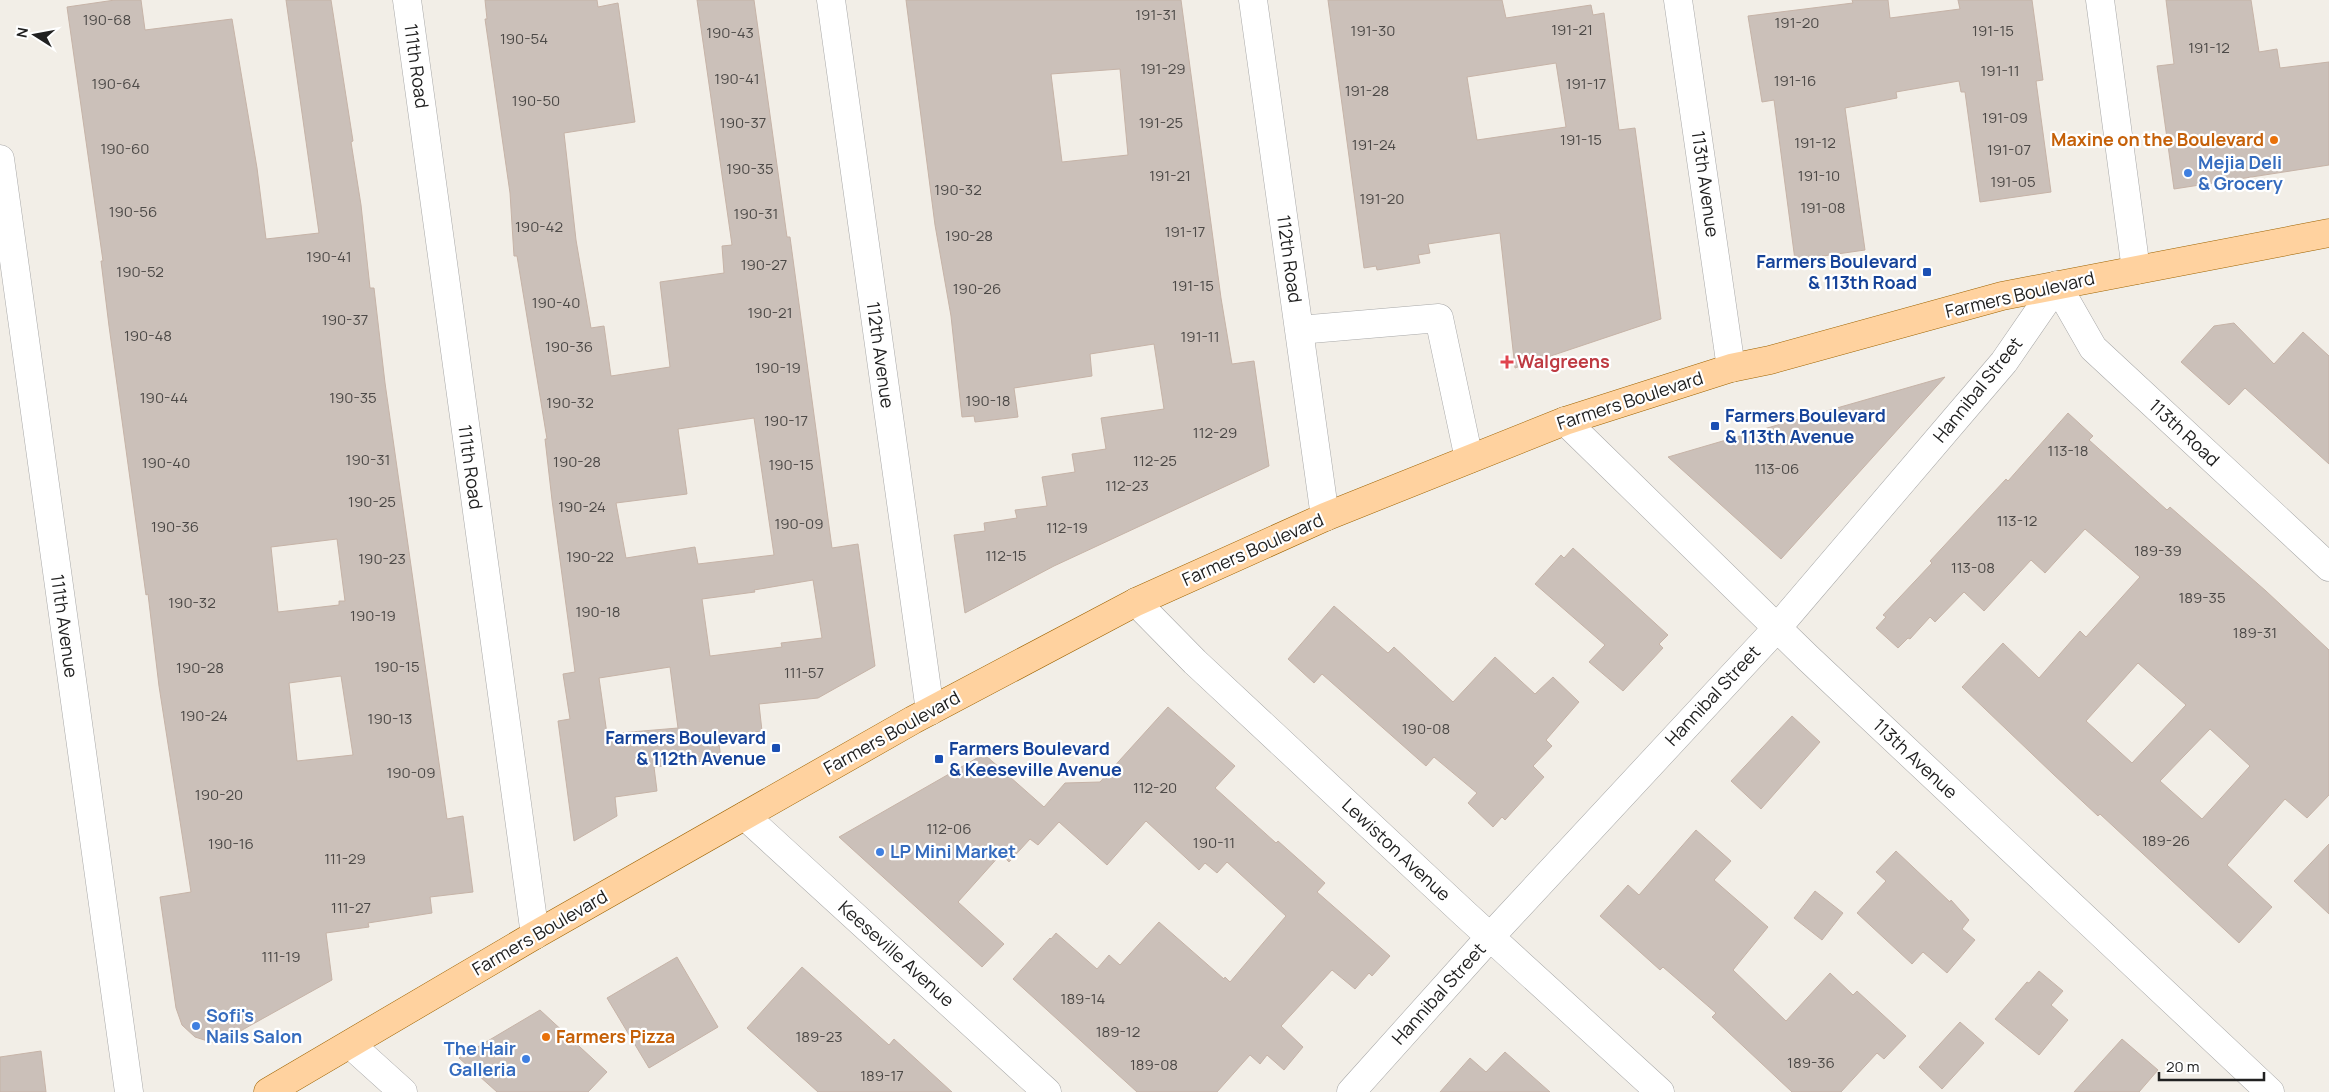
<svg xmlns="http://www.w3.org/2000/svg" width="2329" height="1092" font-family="Manrope,sans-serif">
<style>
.building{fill:#cbc0b9;stroke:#c6b3a7;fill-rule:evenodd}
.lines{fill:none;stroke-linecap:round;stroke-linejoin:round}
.minor-casing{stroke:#a8a8a8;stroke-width:29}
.major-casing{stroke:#9e6300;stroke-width:29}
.minor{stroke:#fff;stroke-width:28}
.major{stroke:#ffd29f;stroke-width:28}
.food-dot{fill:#e8710a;stroke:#fff;stroke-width:2}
.shop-dot{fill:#3f7fe0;stroke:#fff;stroke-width:2}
.transit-dot{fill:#1a4fb4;stroke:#fff;stroke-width:2}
.health-dot{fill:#e0444e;stroke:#fff;stroke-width:2}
.labels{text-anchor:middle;stroke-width:4.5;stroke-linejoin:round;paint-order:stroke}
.number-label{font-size:15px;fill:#4c4947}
.street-label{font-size:18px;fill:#212121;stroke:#fff}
.food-label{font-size:18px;font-weight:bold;fill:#c56008;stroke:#fff;text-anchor:end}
.shop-label{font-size:18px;font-weight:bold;fill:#366cbe;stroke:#fff;text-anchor:start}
.transit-label{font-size:18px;font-weight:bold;fill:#164399;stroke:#fff;text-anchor:end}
.health-label{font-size:18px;font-weight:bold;fill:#be3a42;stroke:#fff;text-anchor:start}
</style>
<rect width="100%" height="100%" fill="#f2eee7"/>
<path class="building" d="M115 0H141L145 30 232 19 257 168 266 239 319 233 286 0H331L353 141 351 142 361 205 370 288H374L385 383 447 819 463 816 473 892 430 897 432 913 368 923 369 927 326 933 332 980 217 1044 195 1037 182 1025 176 1008 160 897 191 892 159 686 148 594 146 595 109 326 101 261H103L67 7ZM337 539 345 601H339V605L278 612 271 547ZM341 676 353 755 297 761 289 683Z
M485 0H597L598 7 618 3 635 122 564 133 576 240 591 328 604 326 611 376 670 367 660 282 724 273 722 246 732 245 697 0H754L787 237H790L832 548 858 544 875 666 818 698 759 704 762 731 718 736 721 759 654 767 657 791 615 797 617 816 574 841 558 721 570 719 563 674 575 672 552 500 545 439H547L517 256H514L510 193 485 19H487ZM754 418 774 555 698 564 695 547 626 558 616 503 687 494 678 429ZM813 580 822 638 781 643 782 647 710 656 702 599 755 592 754 590ZM670 667 678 728 607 734 599 678Z
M906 0H1181L1221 298 1232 364 1254 361 1269 466 1054 566 965 613 954 535 985 531 984 523 1017 518 1015 510 1047 506 1042 477 1075 472 1072 454 1106 449 1101 418 1164 409 1154 344 1090 354 1092 376 1014 388 1018 417 975 422 974 416 962 417 951 316 935 225ZM1120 69 1128 155 1062 162 1051 74Z
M1328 0H1502L1506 18 1591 5 1593 15 1604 13 1619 130 1635 128 1661 319 1515 368 1500 233 1428 244 1430 253 1418 255 1420 263 1377 270 1376 266 1364 268ZM1556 63 1566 127 1477 140 1467 77Z
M1852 0H1888L1890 18 1960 9 1958 0H2032L2043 80 2036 81 2051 192 1980 202 1965 92H1961L1959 81 1896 92 1897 98 1845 108 1865 250 1795 260 1774 100 1762 102 1748 16 1853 3Z
M2166 0H2251L2259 52 2277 49 2280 68 2329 62V165L2174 189 2157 66 2174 64Z
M2234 323 2274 364 2303 332 2329 356V464L2245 388 2229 405 2181 362 2214 326Z
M1945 377 1781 559 1668 457 1781 424Z
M2068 413 2093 436 2089 440 2167 510 2170 507 2266 591 2329 650V795L2307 818 2285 799 2227 865 2272 907 2239 943 2100 814 2098 816 2053 774 1962 687 2003 643 2039 678 2080 631 2086 637 2140 577 2085 529 2045 573 2031 560 1984 611 1964 592 1935 622 1930 617 1910 639 1908 638 1898 648 1876 628 1886 617 1883 615 1932 563 1930 561 2006 479 2008 481ZM2138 663 2186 705 2132 763 2086 721ZM2210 729 2250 766 2202 819 2160 781Z
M1573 548 1668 635 1659 644 1663 648 1623 691 1589 662 1605 645 1535 584 1561 555 1564 558Z
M1334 606 1388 653 1394 647 1453 702 1495 657 1535 694 1553 677 1579 702 1546 740 1552 746 1533 766 1544 777 1505 820 1502 817 1493 827 1468 803 1477 793 1434 757 1426 766 1322 674 1314 683 1288 659Z
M1168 707 1235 766 1215 788 1276 843 1278 841 1325 883 1317 892 1390 956 1372 976 1369 973 1355 989 1332 970 1281 1026 1303 1047 1284 1070 1267 1055 1260 1064 1250 1055 1217 1092H1137L1013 979 1050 938 1051 939 1056 933 1097 969 1109 955 1120 965 1159 922 1224 979 1225 977 1230 982 1286 916 1227 862 1217 873 1205 863 1199 870 1146 821 1107 865 1059 822 1038 845 1030 839 1009 862 1001 854 958 902 1004 944 982 967 839 837 984 754 1044 807 1065 783 1100 782Z
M1792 716 1820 742 1761 809 1731 781Z
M1696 830 1731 861 1714 880 1768 927 1733 970 1786 1021 1830 973 1853 995 1857 991 1906 1036 1884 1059 1877 1053 1841 1092H1792L1712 1017 1716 1013 1663 967 1660 970 1600 916 1628 885 1639 895Z
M2329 844V914L2294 881Z
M1896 851 1950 902 1951 900 1969 920 1962 929 1975 940 1947 973 1923 952 1912 964 1857 913 1886 881 1876 872Z
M1815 891 1843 913 1822 940 1794 918Z
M677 957 718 1027 649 1068 607 998Z
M802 967 889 1045 894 1039 952 1092H818L747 1028Z
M2039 971 2063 991 2051 1005 2068 1020 2039 1055 1995 1019 2027 982 2029 983Z
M540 1010 607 1072 588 1092H497L459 1058Z
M1960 1022 1984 1043 1942 1089 1919 1067Z
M2122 1039 2158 1070 2139 1092H2074Z
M41 1051 46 1092H0V1057Z
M1505 1052 1550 1092H1440L1470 1058 1486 1072Z"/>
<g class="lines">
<g class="minor-casing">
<path id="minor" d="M407 0 535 935
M831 0 930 711
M1253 0 1325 517
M1678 0 1731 368
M2100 0 2136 270
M0 159 129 1092
M1299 330 1439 318 1469 459
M1565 421 1808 658 2270 1092
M1136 602 1195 662 1465 914 1660 1092
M745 816 1047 1092
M351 1045 403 1092
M1351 1092 1490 937 1777 628 2004 362 2057 285 2093 348 2329 567"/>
</g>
<g class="major-casing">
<path id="major" d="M268 1092 535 935 913 720 1136 602 1325 517 1565 421 1731 368 1770 360 2002 296 2329 233"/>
</g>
<use href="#minor" class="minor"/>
<use href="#major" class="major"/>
</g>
<g class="food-dot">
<circle cx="2274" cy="140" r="5"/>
<circle cx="546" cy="1037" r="5"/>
</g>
<g class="shop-dot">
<circle cx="2188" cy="173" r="5"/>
<circle cx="880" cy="852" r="5"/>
<circle cx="196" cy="1026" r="5"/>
<circle cx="526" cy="1059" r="5"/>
</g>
<g class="transit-dot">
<rect x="1922" y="267" width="10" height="10" rx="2.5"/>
<rect x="1710" y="421" width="10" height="10" rx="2.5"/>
<rect x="771" y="743" width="10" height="10" rx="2.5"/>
<rect x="934" y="754" width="10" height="10" rx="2.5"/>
</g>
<path class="health-dot" d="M1504.5 354.5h5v5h5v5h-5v5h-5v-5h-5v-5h5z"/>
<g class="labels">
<g class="number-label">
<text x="1156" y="20">191-31</text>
<text x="107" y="25">190-68</text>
<text x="1797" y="28">191-20</text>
<text x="1572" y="35">191-21</text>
<text x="1373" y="36">191-30</text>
<text x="1993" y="36">191-15</text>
<text x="730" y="38">190-43</text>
<text x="524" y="44">190-54</text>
<text x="2209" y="53">191-12</text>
<text x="1163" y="74">191-29</text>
<text x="2000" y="76">191-11</text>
<text x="737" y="84">190-41</text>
<text x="1795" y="86">191-16</text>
<text x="116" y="89">190-64</text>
<text x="1586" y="89">191-17</text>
<text x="1367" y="96">191-28</text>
<text x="536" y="106">190-50</text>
<text x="2005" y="123">191-09</text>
<text x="743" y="128">190-37</text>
<text x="1161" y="128">191-25</text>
<text x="1581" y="145">191-15</text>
<text x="1815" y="148">191-12</text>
<text x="1374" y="150">191-24</text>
<text x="125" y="154">190-60</text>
<text x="2009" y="155">191-07</text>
<text x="750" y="174">190-35</text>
<text x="1170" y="181">191-21</text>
<text x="1819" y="181">191-10</text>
<text x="2013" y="187">191-05</text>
<text x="958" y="195">190-32</text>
<text x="1382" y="204">191-20</text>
<text x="1823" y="213">191-08</text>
<text x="133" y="217">190-56</text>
<text x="756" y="219">190-31</text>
<text x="539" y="232">190-42</text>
<text x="1185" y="237">191-17</text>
<text x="969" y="241">190-28</text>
<text x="329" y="262">190-41</text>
<text x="764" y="270">190-27</text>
<text x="140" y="277">190-52</text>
<text x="1193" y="291">191-15</text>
<text x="977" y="294">190-26</text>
<text x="556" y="308">190-40</text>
<text x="770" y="318">190-21</text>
<text x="345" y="325">190-37</text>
<text x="148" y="341">190-48</text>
<text x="1200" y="342">191-11</text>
<text x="569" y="352">190-36</text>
<text x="778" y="373">190-19</text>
<text x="164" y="403">190-44</text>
<text x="353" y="403">190-35</text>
<text x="988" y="406">190-18</text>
<text x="570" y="408">190-32</text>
<text x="786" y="426">190-17</text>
<text x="1215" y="438">112-29</text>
<text x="2068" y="456">113-18</text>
<text x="368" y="465">190-31</text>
<text x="1155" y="466">112-25</text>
<text x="577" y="467">190-28</text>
<text x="166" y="468">190-40</text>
<text x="791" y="470">190-15</text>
<text x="1777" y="474">113-06</text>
<text x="1127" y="491">112-23</text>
<text x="372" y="507">190-25</text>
<text x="582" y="512">190-24</text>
<text x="2017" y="526">113-12</text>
<text x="799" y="529">190-09</text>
<text x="175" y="532">190-36</text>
<text x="1067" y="533">112-19</text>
<text x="2158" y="556">189-39</text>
<text x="1006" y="561">112-15</text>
<text x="590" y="562">190-22</text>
<text x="382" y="564">190-23</text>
<text x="1973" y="573">113-08</text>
<text x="2202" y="603">189-35</text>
<text x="192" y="608">190-32</text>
<text x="598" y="617">190-18</text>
<text x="373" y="621">190-19</text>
<text x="2255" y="638">189-31</text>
<text x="397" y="672">190-15</text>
<text x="200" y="673">190-28</text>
<text x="804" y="678">111-57</text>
<text x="204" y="721">190-24</text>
<text x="390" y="724">190-13</text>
<text x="1426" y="734">190-08</text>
<text x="411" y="778">190-09</text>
<text x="1155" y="793">112-20</text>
<text x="219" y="800">190-20</text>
<text x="949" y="834">112-06</text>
<text x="2166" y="846">189-26</text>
<text x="1214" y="848">190-11</text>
<text x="231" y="849">190-16</text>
<text x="345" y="864">111-29</text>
<text x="351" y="913">111-27</text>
<text x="281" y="962">111-19</text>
<text x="1083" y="1004">189-14</text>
<text x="1118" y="1037">189-12</text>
<text x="819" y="1042">189-23</text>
<text x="1811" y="1068">189-36</text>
<text x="1154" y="1070">189-08</text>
<text x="882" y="1081">189-17</text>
</g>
<g class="street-label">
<text transform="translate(416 66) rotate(82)" y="6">111th Road</text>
<text transform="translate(1705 184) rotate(82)" y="6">113th Avenue</text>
<text transform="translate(1289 259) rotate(82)" y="6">112th Road</text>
<text transform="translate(2020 295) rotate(-13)" y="6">Farmers Boulevard</text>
<text transform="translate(880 355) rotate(82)" y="6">112th Avenue</text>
<text transform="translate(1978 390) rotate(-51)" y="6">Hannibal Street</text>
<text transform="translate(1630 401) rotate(-18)" y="6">Farmers Boulevard</text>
<text transform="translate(2184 433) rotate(43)" y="6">113th Road</text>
<text transform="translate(470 467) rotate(82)" y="6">111th Road</text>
<text transform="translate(1253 550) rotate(-24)" y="6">Farmers Boulevard</text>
<text transform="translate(64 626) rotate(82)" y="6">111th Avenue</text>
<text transform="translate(1713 696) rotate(-47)" y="6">Hannibal Street</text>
<text transform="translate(892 733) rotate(-29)" y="6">Farmers Boulevard</text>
<text transform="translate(1915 759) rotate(43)" y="6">113th Avenue</text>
<text transform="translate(1396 850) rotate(43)" y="6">Lewiston Avenue</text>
<text transform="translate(540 933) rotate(-30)" y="6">Farmers Boulevard</text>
<text transform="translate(896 954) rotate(42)" y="6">Keeseville Avenue</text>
<text transform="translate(1439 994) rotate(-48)" y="6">Hannibal Street</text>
</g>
<g class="food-label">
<text x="2264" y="146">Maxine on the Boulevard</text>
<text x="556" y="1043" text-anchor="start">Farmers Pizza</text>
</g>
<g class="shop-label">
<text x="2198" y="169">Mejia Deli<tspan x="2198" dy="21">&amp; Grocery</tspan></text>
<text x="890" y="858">LP Mini Market</text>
<text x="206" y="1022">Sofi's<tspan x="206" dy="21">Nails Salon</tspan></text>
<text x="516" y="1055" text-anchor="end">The Hair<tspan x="516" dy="21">Galleria</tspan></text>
</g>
<g class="transit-label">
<text x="1917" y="268">Farmers Boulevard<tspan x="1917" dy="21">&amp; 113th Road</tspan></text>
<text x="1725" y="422" text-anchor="start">Farmers Boulevard<tspan x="1725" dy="21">&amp; 113th Avenue</tspan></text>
<text x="766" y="744">Farmers Boulevard<tspan x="766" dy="21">&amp; 112th Avenue</tspan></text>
<text x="949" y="755" text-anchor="start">Farmers Boulevard<tspan x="949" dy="21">&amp; Keeseville Avenue</tspan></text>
</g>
<g class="health-label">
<text x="1517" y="368">Walgreens</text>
</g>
</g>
<g transform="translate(35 35) rotate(281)" stroke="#ffffff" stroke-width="4" paint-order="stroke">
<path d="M0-4L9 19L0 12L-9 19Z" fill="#212121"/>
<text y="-8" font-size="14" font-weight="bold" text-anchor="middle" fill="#212121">N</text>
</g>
<path d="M2159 1072v8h105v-8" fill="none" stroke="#212121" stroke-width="2.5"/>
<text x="2166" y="1072" font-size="15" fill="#212121" stroke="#ffffff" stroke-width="4" paint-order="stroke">20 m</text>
</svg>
